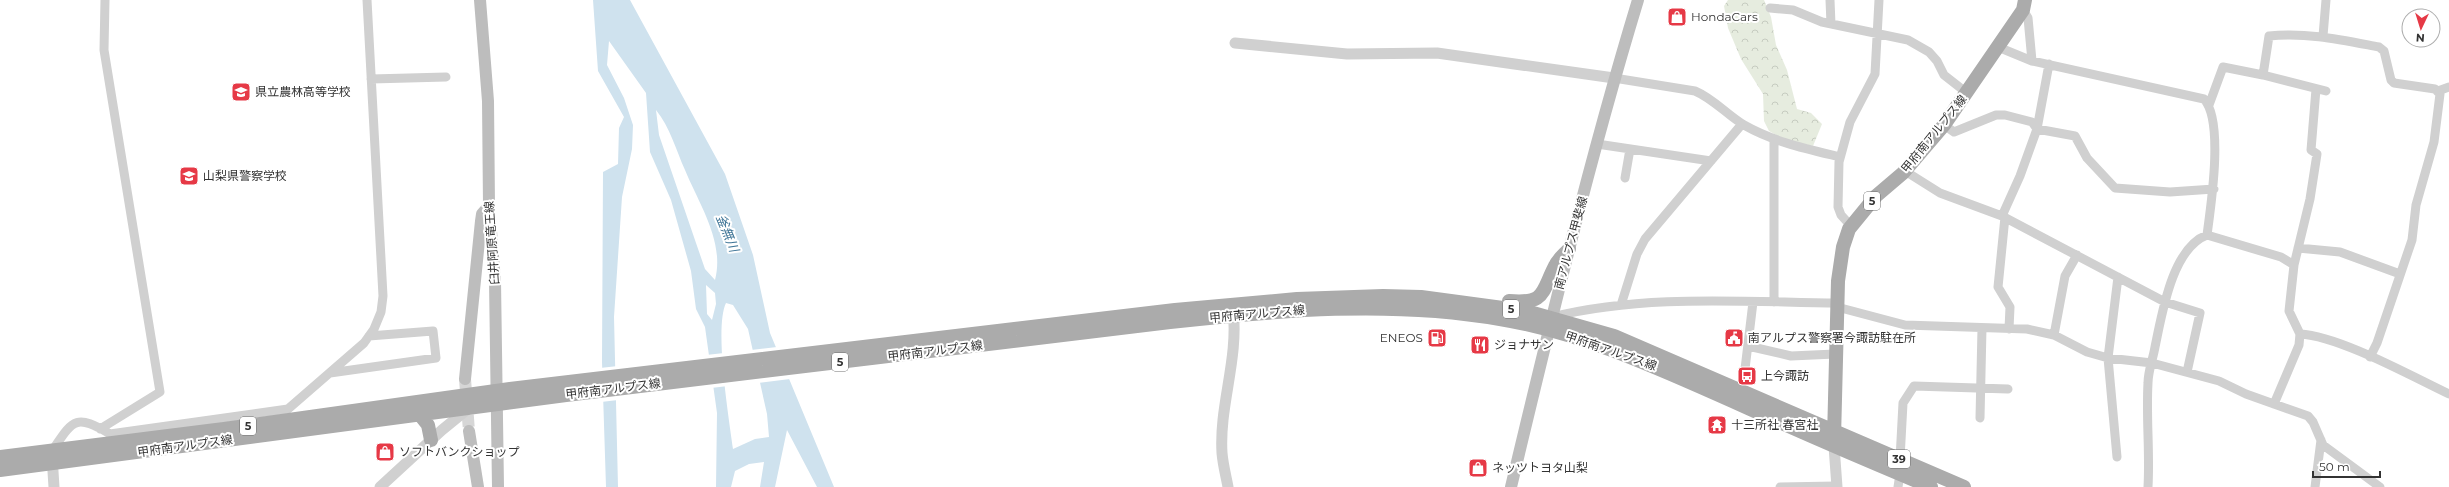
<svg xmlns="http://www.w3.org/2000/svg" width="2449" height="487" font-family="Montserrat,'Noto Sans JP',sans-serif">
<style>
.forest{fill:url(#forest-crowns)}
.water{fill:#cfe2ee;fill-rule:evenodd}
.pier{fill:#fff}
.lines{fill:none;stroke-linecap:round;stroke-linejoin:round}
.secondary-tunnel{stroke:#d6d6d6;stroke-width:12;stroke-dasharray:12 6;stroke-linecap:butt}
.minor{stroke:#d0d0d0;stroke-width:9}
.tertiary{stroke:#d0d0d0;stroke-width:11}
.secondary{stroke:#bdbdbd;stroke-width:12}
.primary{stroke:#ababab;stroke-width:14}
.labels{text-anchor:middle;stroke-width:4;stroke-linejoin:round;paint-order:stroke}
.shield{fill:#fff;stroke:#707070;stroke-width:1}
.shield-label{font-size:11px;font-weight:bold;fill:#333}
.poi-label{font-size:12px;fill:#333;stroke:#fff;text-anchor:start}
.street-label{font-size:12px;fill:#333;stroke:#fff}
.water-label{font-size:13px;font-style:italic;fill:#3f7597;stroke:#fff}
</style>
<defs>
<pattern id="forest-crowns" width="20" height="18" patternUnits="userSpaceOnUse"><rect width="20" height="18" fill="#e6ecdf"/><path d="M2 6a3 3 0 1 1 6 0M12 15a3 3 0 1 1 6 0" fill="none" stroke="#c6cbc0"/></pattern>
</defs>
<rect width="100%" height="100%" fill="#fff"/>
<path class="forest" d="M1728 0H1764L1771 17 1776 45 1787 70 1797 109 1811 113 1822 124 1813 146 1783 139 1769 131 1764 121 1763 94 1741 59 1728 28 1724 6Z"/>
<path class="water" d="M593 0H630L725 174 753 255 770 333 834 487H817L787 430 775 487H760L764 462 749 464 735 471 731 487H716L717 413 705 327 696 309 691 271 671 200 650 152 646 93 609 41 607 65 624 98 633 125 632 149 622 197 614 317 618 487H606L602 362 603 172 618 164 619 128 624 117 598 71ZM656 110C670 127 676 150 685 170 699 204 725 242 715 280L705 269 696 243 659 135ZM706 285 715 293 716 304 712 320 707 314ZM726 303 733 305 748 329 767 414 769 437 755 439 733 449C729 418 714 328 726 303Z"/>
<path class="pier" d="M777 347 790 379 758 383 751 350Z
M724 353 728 386 711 388 706 355Z
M618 366V400L601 402 600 368Z"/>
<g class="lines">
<path class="secondary-tunnel" d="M465 379 469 431"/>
<path class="minor" d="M1830 0 1831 24
M1770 8 1793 10 1822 22 1908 40 1929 52 1937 61 1944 75 1967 93
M2023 10 2028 18 2032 61
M2323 36 2326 0
M1998 47 2032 61 2204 99C2224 121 2211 205 2207 235 2172 248 2162 314 2155 347 2153 359 2148 371 2148 383 2146 418 2150 452 2148 487
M2263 75 2326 91
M1614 78 1695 91C1714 99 1727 115 1744 125 1774 142 1807 149 1840 157
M371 79 446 77
M2438 91 2449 87
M2209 105 2223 67 2263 75 2269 36C2307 32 2342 40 2379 47L2384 51 2391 80 2394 83 2435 89 2440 94 2434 142 2416 205 2412 240 2377 343 2370 357
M1944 125 1954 132 1996 115H2005L2032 122 2037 129 2075 136 2087 158 2115 188 2170 192 2214 189
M1597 144 1711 161
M1905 171 1940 193 2002 216 2165 302 2200 313 2187 372
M1625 178 1630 149
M2002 216 2020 176 2037 129 2049 64
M2005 217 1998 287 2010 307 2009 329
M1851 226 1841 215 1838 207 1839 162 1850 122 1875 74 1879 0
M2207 235 2281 257 2294 265
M2298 248 2340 252 2400 274
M1774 302V139
M1621 305 1637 254 1645 239 1742 124
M1837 307 1905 325 2027 329 2054 335 2087 352 2108 358 2152 363 2219 381 2246 394 2308 416 2313 422 2323 445 2380 487
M1552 317C1645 294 1742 302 1837 303
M2300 334C2339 336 2411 376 2449 394
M2054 335 2065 276 2077 255
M1748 346 1791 356 1835 354
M1745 369 1753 302
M330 373 436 358 433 331 369 336
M2274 404 2299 345 2300 334 2289 311 2294 265 2310 199 2317 154 2311 150 2316 89
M1980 418 1982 328
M100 429 160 392 104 50 105 0
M52 451C73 420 75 413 110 434L288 409 364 343 374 329 381 312 383 296 367 0
M2117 457 2108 358 2118 277
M1900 459 1903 403 1914 386 2008 389
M1780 487 1836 486
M1898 487 1900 474
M2315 487 2321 440"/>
<path class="tertiary" d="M1235 43 1347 54 1437 53 1614 78
M1834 446 1837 487
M52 456 54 487
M380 487 442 430 469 408
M1228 487C1226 476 1223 465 1222 453 1219 405 1239 359 1233 309"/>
<path class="secondary" d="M480 0 488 101 489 206 495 281 498 487
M465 379 481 221 482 214 489 206
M469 431 478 487
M1511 487C1550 324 1589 161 1638 0"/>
<path class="primary" d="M1509 301C1546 304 1541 293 1555 266 1558 259 1565 254 1569 249
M420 415 428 425 431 440
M1834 438 1838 281 1843 247 1849 229 1876 196 1903 173 1944 125 2023 10 2025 0
M0 457 224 429 510 389 1175 310 1297 299 1383 296 1421 297 1526 311 1614 336 1964 487
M0 470 566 395 1170 322C1280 310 1390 300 1500 319 1584 333 1660 369 1737 403 1801 432 1866 460 1931 487"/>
</g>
<defs>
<g id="shop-square" transform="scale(1)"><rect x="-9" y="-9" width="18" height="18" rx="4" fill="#e63946" stroke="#fff"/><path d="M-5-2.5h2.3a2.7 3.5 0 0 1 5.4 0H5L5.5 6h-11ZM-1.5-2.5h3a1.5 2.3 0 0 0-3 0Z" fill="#fff"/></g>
<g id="school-square" transform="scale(1)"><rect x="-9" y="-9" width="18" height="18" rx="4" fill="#e63946" stroke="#fff"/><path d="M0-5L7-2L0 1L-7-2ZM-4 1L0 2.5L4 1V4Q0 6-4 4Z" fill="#fff"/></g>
<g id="university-square" transform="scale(1)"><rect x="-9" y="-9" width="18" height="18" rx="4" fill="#e63946" stroke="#fff"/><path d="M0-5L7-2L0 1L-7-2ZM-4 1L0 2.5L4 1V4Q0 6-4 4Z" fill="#fff"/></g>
<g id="fuel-square" transform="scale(1)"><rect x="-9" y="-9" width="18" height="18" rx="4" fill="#e63946" stroke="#fff"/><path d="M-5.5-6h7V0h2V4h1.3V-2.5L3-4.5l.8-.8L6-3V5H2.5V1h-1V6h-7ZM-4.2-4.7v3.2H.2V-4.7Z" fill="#fff"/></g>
<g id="civic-square" transform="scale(1)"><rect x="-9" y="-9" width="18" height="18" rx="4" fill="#e63946" stroke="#fff"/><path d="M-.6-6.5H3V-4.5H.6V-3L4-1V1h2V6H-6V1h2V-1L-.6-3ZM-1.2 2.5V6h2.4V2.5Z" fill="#fff"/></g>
<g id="restaurant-square" transform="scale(1)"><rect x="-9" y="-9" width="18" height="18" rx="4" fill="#e63946" stroke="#fff"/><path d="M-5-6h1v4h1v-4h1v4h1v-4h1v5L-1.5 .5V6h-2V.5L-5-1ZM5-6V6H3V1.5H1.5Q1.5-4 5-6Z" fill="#fff"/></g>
<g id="bus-square" transform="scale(1)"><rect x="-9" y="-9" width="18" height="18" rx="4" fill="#e63946" stroke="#fff"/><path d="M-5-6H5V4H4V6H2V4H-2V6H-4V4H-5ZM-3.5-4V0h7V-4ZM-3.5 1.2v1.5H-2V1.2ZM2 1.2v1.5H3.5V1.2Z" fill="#fff"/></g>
<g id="temple-square" transform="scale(1)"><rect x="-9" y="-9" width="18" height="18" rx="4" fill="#e63946" stroke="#fff"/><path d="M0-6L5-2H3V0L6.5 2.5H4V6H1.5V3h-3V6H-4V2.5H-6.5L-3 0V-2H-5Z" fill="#fff"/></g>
</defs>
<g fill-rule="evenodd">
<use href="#shop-square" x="1677" y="17"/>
<use href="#school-square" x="241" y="92"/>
<use href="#university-square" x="189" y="176"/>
<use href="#fuel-square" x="1437" y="338"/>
<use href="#civic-square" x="1734" y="338"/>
<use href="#restaurant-square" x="1480" y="345"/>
<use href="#bus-square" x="1747" y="376"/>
<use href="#temple-square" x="1717" y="425"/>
<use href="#shop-square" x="385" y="452"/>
<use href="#shop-square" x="1478" y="468"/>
</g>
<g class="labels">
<g class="shield">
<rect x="1864" y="192" width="16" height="18" rx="3"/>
<rect x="1503" y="300" width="16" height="18" rx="3"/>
<rect x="832" y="353" width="16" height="18" rx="3"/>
<rect x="240" y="417" width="16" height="18" rx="3"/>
<rect x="1888" y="450" width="22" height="18" rx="3"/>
</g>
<g class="shield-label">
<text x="1872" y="205">5</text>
<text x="1511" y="313">5</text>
<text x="840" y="366">5</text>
<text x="248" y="430">5</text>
<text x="1899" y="463">39</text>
</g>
<g class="poi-label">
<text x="1691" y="21">HondaCars</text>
<text x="255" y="96">県立農林高等学校</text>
<text x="203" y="180">山梨県警察学校</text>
<text x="1423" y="342" text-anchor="end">ENEOS</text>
<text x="1748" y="342">南アルプス警察署今諏訪駐在所</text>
<text x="1494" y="349">ジョナサン</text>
<text x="1761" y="380">上今諏訪</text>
<text x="1731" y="429">十三所社 春宮社</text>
<text x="399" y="456">ソフトバンクショップ</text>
<text x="1492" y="472">ネッツトヨタ山梨</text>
</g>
<g class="street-label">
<text transform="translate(1934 134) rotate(-51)" y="4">甲府南アルプス線</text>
<text transform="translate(492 243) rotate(-94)" y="4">臼井阿原竜王線</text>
<text transform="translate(1571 243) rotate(-75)" y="4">南アルプス甲斐線</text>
<text transform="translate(1257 314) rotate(-5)" y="4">甲府南アルプス線</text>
<text transform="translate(935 351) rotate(-7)" y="4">甲府南アルプス線</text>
<text transform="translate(1611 351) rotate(19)" y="4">甲府南アルプス線</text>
<text transform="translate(613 389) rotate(-7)" y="4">甲府南アルプス線</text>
<text transform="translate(185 446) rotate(-8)" y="4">甲府南アルプス線</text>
</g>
<g class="water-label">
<text transform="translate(728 233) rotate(68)" y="5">釜無川</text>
</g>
</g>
<g transform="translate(2421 28) rotate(184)"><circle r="19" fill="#ffffff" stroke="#adadad"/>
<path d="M0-3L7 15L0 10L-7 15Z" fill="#e63946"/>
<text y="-6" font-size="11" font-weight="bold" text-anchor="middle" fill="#333333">N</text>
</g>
<path d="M2313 471v6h67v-6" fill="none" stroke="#333333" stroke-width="2"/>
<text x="2319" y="471" font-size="12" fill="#333333" stroke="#ffffff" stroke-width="3" paint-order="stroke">50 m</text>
</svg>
